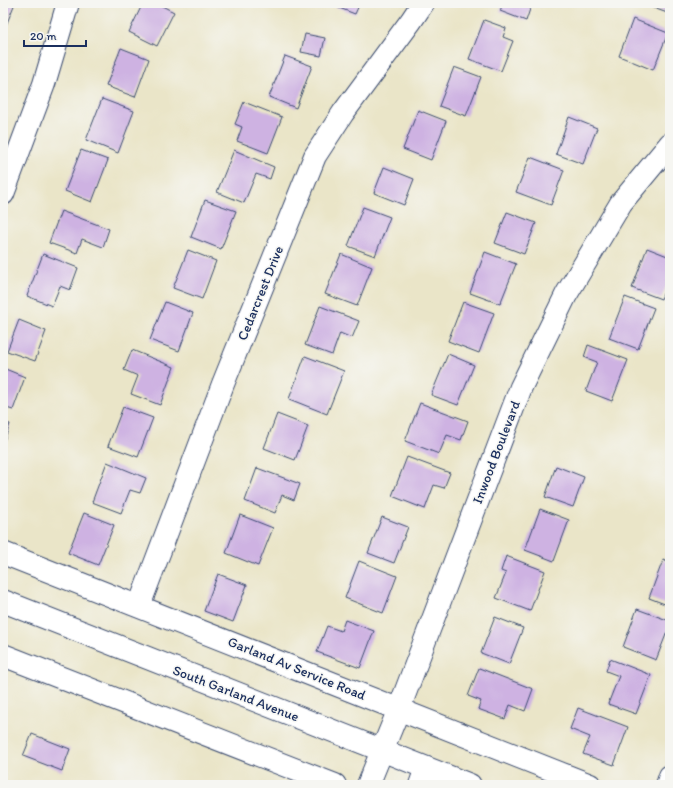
<svg xmlns="http://www.w3.org/2000/svg" width="673" height="788" font-family="Itim,sans-serif">
<style>
.building{fill:#ceb2e2}
.lines{fill:none;stroke-linecap:round;stroke-linejoin:round}
.minor-casing{stroke:#3a4a6e;stroke-width:24}
.major-casing{stroke:#3a4a6e;stroke-width:24}
.minor{stroke:#fff;stroke-width:22}
.major{stroke:#fff;stroke-width:22}
.labels{text-anchor:middle;stroke-width:3;stroke-linejoin:round;paint-order:stroke}
.street-label{font-size:14px;fill:#1b2f5e;stroke:#f6f6f2}
</style>
<rect width="100%" height="100%" fill="#f6f6f2"/>
<filter id="ink" filterUnits="userSpaceOnUse"><feTurbulence type="fractalNoise" baseFrequency=".025" numOctaves="2"/><feDisplacementMap in="SourceGraphic" scale="8" xChannelSelector="R" yChannelSelector="G"/><feConvolveMatrix kernelMatrix="1 2 1 2 8 2 1 2 1" color-interpolation-filters="sRGB"/></filter>
<filter id="wash" filterUnits="userSpaceOnUse"><feTurbulence type="fractalNoise" baseFrequency=".012" numOctaves="4" result="noise"/><feDisplacementMap in="SourceGraphic" scale="16" xChannelSelector="R" yChannelSelector="G"/><feGaussianBlur stdDeviation="0.9" result="paint"/><feColorMatrix in="noise" values="0 0 0 0 0 0 0 0 0 0 0 0 0 0 0 0 0 1.4 0 .05"/><feComposite in="paint" operator="in"/></filter>
<g filter="url(#wash)">
<rect width="100%" height="100%" fill="#eae5c8"/>
<g id="blocks">
<path class="building" d="M3 3H15L5 28H3Z
M143 3H156L174 12 157 46 129 32Z
M326 3H360L355 14Z
M503 3H543L542 7 532 3 526 21 500 11Z
M649 3H670V14L648 6Z
M633 19 668 33 653 70 619 56Z
M484 20 506 28 503 37 513 41 501 71 469 59Z
M305 34 325 38 321 56 301 52Z
M121 48 149 59 135 97 106 86Z
M285 56 312 66 296 108 269 97Z
M454 67 481 77 466 116 439 106Z
M102 99 134 111 118 153 86 140Z
M244 102 282 117 268 153 237 141 242 127 235 124Z
M418 110 446 121 431 160 403 149Z
M569 117 597 128 583 164 556 154Z
M81 150 108 160 92 202 65 191Z
M234 150 274 167 270 179 256 174 244 203 217 192Z
M530 157 564 170 551 205 516 192Z
M384 167 414 179 404 205 374 193Z
M205 200 236 211 221 249 191 237Z
M363 207 390 217 375 256 348 246Z
M61 211 109 229 103 247 82 239 77 253 49 243Z
M507 212 536 223 524 254 495 243Z
M647 248 670 257V277L661 299 632 288Z
M188 250 216 261 202 299 173 288Z
M485 252 516 264 500 304 470 293Z
M43 254 78 268 70 290 60 286 52 306 27 296Z
M341 254 372 267 357 306 325 294Z
M625 297 654 308 638 349 609 338Z
M165 302 193 313 179 351 150 340Z
M463 302 494 313 479 353 448 341Z
M320 306 359 321 352 338 340 333 332 355 305 345Z
M19 320 46 331 35 361 7 351Z
M588 345 628 360 612 401 586 391 597 362 584 357Z
M132 350 174 367 160 405 131 394 138 376 124 370Z
M448 354 474 365 458 405 431 395Z
M305 356 344 371 327 414 289 399Z
M3 368 25 377 13 410 3 407Z
M420 403 468 421 461 440 447 435 439 454 405 441Z
M123 407 153 418 138 457 108 446Z
M277 414 308 426 295 460 264 448Z
M3 422 10 424 3 444Z
M407 457 450 473 444 488 434 485 425 509 392 496Z
M107 462 146 478 140 493 130 490 121 513 92 502Z
M556 466 584 477 573 507 545 497Z
M257 468 300 484 294 500 282 495 275 513 245 501Z
M540 509 569 520 554 561 525 550Z
M84 513 114 525 98 565 68 553Z
M240 515 273 528 258 566 226 553Z
M382 517 408 527 394 563 368 553Z
M506 556 545 571 530 611 496 598 506 573 501 571Z
M663 560 670 563V606L649 598Z
M359 561 397 576 383 613 345 598Z
M218 574 247 585 233 622 204 611Z
M637 609 670 621V634L667 632 656 660 623 647Z
M495 617 523 628 509 664 481 653Z
M345 620 374 631 360 668 317 652 327 626 341 631Z
M610 659 651 675 636 714 608 704 619 676 606 671Z
M479 668 533 689 525 711 510 705 505 719 478 709 481 701 468 696Z
M578 708 628 727 614 765 583 754 590 737 570 729Z
M32 734 70 749 62 771 23 756Z"/>
</g>
</g>
<g filter="url(#ink)">
<use href="#blocks" fill-opacity="0" stroke="#3a4a6e" stroke-width="1"/>
<g class="lines">
<g class="minor-casing">
<path id="minor" d="M3 194 44 84 68 3
M3 553 590 785
M139 606 223 384 315 156 343 113 411 21 423 3
M368 785 399 709 521 387 566 295 621 203 670 144
M420 785 426 768
M667 785 670 776"/>
</g>
<g class="major-casing">
<path id="major" d="M3 601 470 785
M3 655 335 785"/>
</g>
<use href="#minor" class="minor"/>
<use href="#major" class="major"/>
</g>
</g>
<g class="labels">
<g class="street-label">
<text transform="translate(260 293) rotate(-68)" y="5">Cedarcrest Drive</text>
<text transform="translate(496 452) rotate(-69)" y="5">Inwood Boulevard</text>
<text transform="translate(297 668) rotate(22)" y="5">Garland Av Service Road</text>
<text transform="translate(236 693) rotate(21)" y="5">South Garland Avenue</text>
</g>
</g>
<rect width="673" height="788" fill="none" stroke="#f6f6f2" stroke-width="16"/>
<path d="M24 40v6h62v-6" fill="none" stroke="#1b2f5e" stroke-width="2"/>
<text x="30" y="40" font-size="12" fill="#1b2f5e" stroke="#f6f6f2" stroke-width="3" paint-order="stroke">20 m</text>
</svg>
